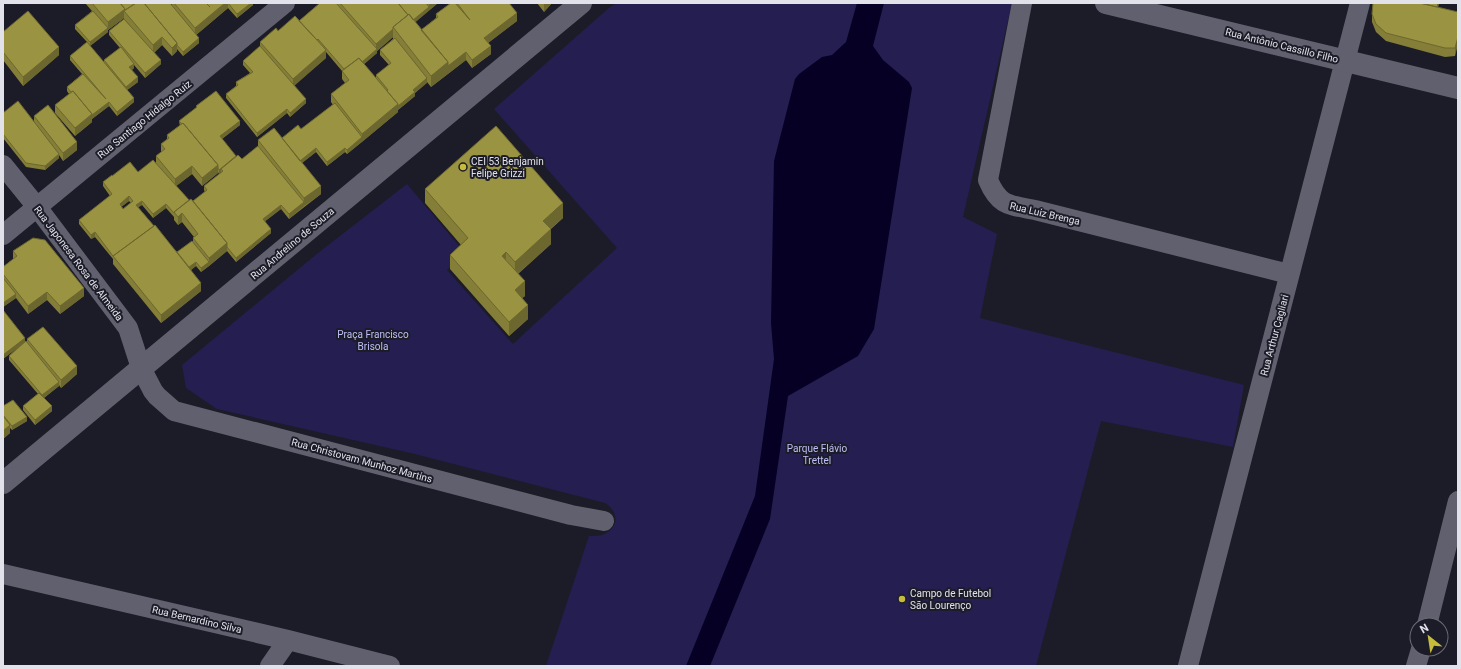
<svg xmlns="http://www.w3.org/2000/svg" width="1461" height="669" font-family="Roboto,sans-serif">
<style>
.green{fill:#241e51}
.water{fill:#060024}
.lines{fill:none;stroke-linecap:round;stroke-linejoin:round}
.minor{stroke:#60606f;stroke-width:20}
.tertiary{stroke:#60606f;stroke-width:22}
.wall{fill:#847e38;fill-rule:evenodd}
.shaded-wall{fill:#6c672e}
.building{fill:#9a9341;stroke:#6c672e;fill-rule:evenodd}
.poi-dot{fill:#c6bc3c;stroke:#1c1c28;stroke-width:1.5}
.labels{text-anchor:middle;stroke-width:4;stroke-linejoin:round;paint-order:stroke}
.street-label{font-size:10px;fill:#e2e2eb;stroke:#1c1c28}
.poi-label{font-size:10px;fill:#e2e2eb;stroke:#1c1c28;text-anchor:start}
.park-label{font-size:10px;fill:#bfbff9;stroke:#1c1c28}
</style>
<rect width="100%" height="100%" fill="#1c1c28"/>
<path class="green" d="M617 3H1012L963 217 997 234 980 318 1244 385 1233 447 1101 421 1036 666H546L589 536C594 536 600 536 605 534 620 526 618 511 605 503L415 454 217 409 186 388 182 365 318 253 407 184 465 253 447 270 513 344 617 248 494 109 610 7Z"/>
<path class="water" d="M857 3H884L873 46 883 60 909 82 912 88 874 329 858 356 788 396 770 519 710 666H686L755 496 774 359 771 323 774 161 795 79 799 74 822 57 832 55 846 42Z"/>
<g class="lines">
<path class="minor" d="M1022 3 988 180C999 206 1009 205 1035 210L1289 274
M3 165 37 207 128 328 141 368 153 391 157 396 174 411 571 515 604 521
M3 235 285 3
M3 574 288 640 390 666
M1427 625 1458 501
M270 666 288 640
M1188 666 1360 3
M1416 666 1421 649"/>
<path class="tertiary" d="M1106 3 1458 88
M3 483 581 3"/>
</g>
<path class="wall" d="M85 3H170L172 6V3H253V5L237 18 228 8 196 35 199 43 183 56 177 49V51L172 56 162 45 154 53 161 64 145 78 134 65V68L132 70 138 82 127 90 134 102 117 116 109 106 92 119V122L75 136 55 113V105L69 94 67 91V87L82 74 70 60V56L87 42 75 29V25L92 11ZM124 18V19L130 26 109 31V35L120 48 104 60V62L90 46 108 32V29V30Z
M320 3H438L415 22 421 30 436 18V14L451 3H509L517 21 488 43 491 54 472 68 466 60 431 87 427 82 415 93V96L398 110V112L347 154 345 152 327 166 316 152 302 163 321 194 289 219 281 209 265 221 271 233 236 262 227 251 209 266V265V266L201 272 196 266 191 270 201 291 161 323 113 264V259L95 237 91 239 79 224V220L110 196 103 186V182L112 176 138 172 156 163V156L161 152V144L167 139V135L180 126 179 121 196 108V106L240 125 222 139 236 157 242 159 258 146V140L282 138 301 129 333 105 331 102V94L345 83 342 79V71L326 52V58L294 85 306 103 290 117 287 113 257 137 226 98V94L236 86V82L250 73 243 65V61L260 47V42L278 31 299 21ZM393 37V39L380 50V55L389 65 376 75V78L364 64 377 53V51ZM218 172 219 174 221 172V173L204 186V190L205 192 193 201 189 200 176 186 192 174 202 186 218 173ZM129 201 131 203 123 209 121 207ZM142 205 153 218 166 208 174 217V220L178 225 182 222 194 237 193 238V243L177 252 154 226 138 207Z
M537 3H552L544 12Z
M1439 3 1438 8 1458 12 1455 56 1445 57 1386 41 1376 32 1372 22V14Z
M3 32 59 55 23 86 3 60Z
M3 113 34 123V116L77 150 63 161 59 155V158L45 170 26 167 3 138Z
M425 189 563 218 551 229V244L518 274 525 296 522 298 528 319 509 336 450 269V255L461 245 425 203Z
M13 251 84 296 60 314 47 300 28 314 16 298 3 307V267L13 259Z
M3 310 25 341 27 343V339L77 374 61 388 59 385V386L44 398 52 411 35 425 23 410V406L38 394 9 360V356L17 348 3 359Z
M3 406 27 421 12 430 10 428V433L3 439Z"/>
<path class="shaded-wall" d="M225 3H228V8L195 36V28Z
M251 3H253V5L237 18V14Z
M429 3H438L411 26V22L429 7Z
M544 3H552L544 12Z
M125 9V12L124 11V18L108 30V22Z
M517 13V21L484 46V38Z
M108 28V32L90 46V42Z
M393 29V37L377 51V53L362 66V62L376 50V44Z
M162 37V45L153 53V45Z
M1458 37V45L1455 56V48Z
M199 38V43L183 56V52Z
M177 43V51L172 56V48Z
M491 46V54L472 68V60Z
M59 47V55L23 86V77Z
M326 50V58L293 87V79Z
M466 52V60L431 87V76L448 62Z
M161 60V64L145 78V73Z
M134 64V68L129 71V67Z
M138 77V82L126 91V87Z
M427 78V83L415 93V96L398 110V112L362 142V134Z
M134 98V102L117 116V112Z
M306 99V103L290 117V113Z
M109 102V106L92 119V122L75 136V128L92 114Z
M287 109V113L257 137V133Z
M240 121V125L220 140V136Z
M362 137V142L347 154V150Z
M77 142V150L63 161V153Z
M316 148V152L298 166V162Z
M345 148V152L327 166V162Z
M59 154V158L45 170V166Z
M236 156V160L221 169V172L219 174V170Z
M218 165V173L202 186V178Z
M192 166V174L175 187V179Z
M321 186V194L304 206V198Z
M129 196V201L120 208V204Z
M142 201V205L136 209V205Z
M304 202V206L289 219V214Z
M563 203V218L543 235V221Z
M166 204V208L153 218V214Z
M281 205V209L263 223V219Z
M182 213V222L178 225V217Z
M271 229V233L236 262V258Z
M551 229V244L515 276V262Z
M95 232V237L91 239V235Z
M227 243V251L209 266V258Z
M506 252V267L502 256Z
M196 262V266L187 273V268Z
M209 262V266L201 272V268Z
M525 281V296L515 304V290Z
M201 283V291L161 323V315Z
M84 288V296L60 314V306Z
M47 292V300L28 314V306Z
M16 294V298L3 307V303Z
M528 305V319L509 336V322Z
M25 338V342L3 359V355Z
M77 366V374L61 388V380Z
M59 382V386L42 399V395Z
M52 406V411L35 425V420Z
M27 417V421L12 430V426Z
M10 425V433L3 439V431Z"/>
<path class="building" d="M92 3H120L125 9 108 22Z
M120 3H136L125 10V9Z
M136 3H144L177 43 172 48 162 37 153 45 124 11Z
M144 3H170L199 38 183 52 177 45V43Z
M174 3H206L210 7 206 3H225L195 28Z
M228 3H251L237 14Z
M320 3H336L377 49 362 62 359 58 344 69 318 39 317 40 299 21Z
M340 3H398L408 15 393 27V29L376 44Z
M398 3H426L429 7 413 20 409 14 408 15Z
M451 3H455L470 20 457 3H509L517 13 484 38 491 46 472 60 466 52 448 66V62L421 30 438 17 436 14Z
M1373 3H1420L1458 12V37L1455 48H1445L1386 33 1376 24 1372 14Z
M1420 3H1438L1437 7Z
M28 11 59 47 23 77 3 52V32Z
M93 11 108 28 90 42 75 25Z
M409 14 448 62 431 76 393 27Z
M295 16 326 50 293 79 260 42 276 28 278 31Z
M124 19 161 60 145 73 109 31Z
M395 38 427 78 413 90 415 92 398 106V104L387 91 388 90 376 75 391 63 380 50Z
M87 42 134 98 117 112 109 102 92 115V114L73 91 71 92 67 87 83 74 106 99 70 56Z
M260 46 306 99 290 113 287 109 257 133 226 94 238 85 236 82 253 72 243 61Z
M121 47 134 64 129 67 138 77 126 87 104 60Z
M359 58 398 104 362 134 331 94 349 80 342 71Z
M73 91 92 114 75 128 55 105Z
M216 91 240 121 220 136 236 156 219 170 218 168V165L183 123 182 124 179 121 197 107 196 106Z
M18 101 59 154 45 166 26 163 3 134V113Z
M335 103 362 137 347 150 345 148 327 162 316 148 300 161 282 138 298 125 301 129Z
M48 105 77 142 63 153 34 116Z
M183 123 218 165 202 178 192 166 175 179 156 156 165 149 161 144 169 138 167 135Z
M496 126 563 203 543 221 551 229 515 262 506 252 502 256 525 281 515 290 528 305 509 322 450 255 468 238 425 189Z
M274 128 321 186 304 198 258 140Z
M258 146 304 202 289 214 281 205 263 219 271 229 236 258 227 247V243L193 201 207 190 204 186 223 171 221 169 238 155 242 159Z
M153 160 189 200 174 212V213L166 204 153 214 142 201 136 205 154 226 113 256 95 232 91 235 79 220 112 194 103 182 112 175V176L130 162 138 172ZM129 196 133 201 123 209 120 204Z
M191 199 227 243 209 258 193 238 198 234 182 213 178 217 174 212Z
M155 225 201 283 161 315 113 256Z
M33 238 45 240 84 288 60 306 47 292 28 306 3 274V267L17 256 13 251Z
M192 241 209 262 201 268 196 262 189 267 177 252Z
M3 278 16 294 3 303Z
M3 310 25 338 3 355Z
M43 327 77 366 61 380 27 339Z
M26 341 59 382 42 395 9 356Z
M39 393 52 406 35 420 23 406Z
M13 400 27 417 12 426 3 415V406Z
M3 416 10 425 3 431Z"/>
<g class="poi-dot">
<circle cx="463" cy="167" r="4"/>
<circle cx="902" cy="599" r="4"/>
</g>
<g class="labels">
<g class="street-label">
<text transform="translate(1282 45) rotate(14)" y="4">Rua Antônio Cassillo Filho</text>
<text transform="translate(144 119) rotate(-39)" y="4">Rua Santiago Hidalgo Ruiz</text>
<text transform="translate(1045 213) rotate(13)" y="4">Rua Luiz Brenga</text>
<text transform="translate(292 243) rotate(-40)" y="4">Rua Andrelino de Souza</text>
<text transform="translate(79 263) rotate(53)" y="4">Rua Japonesa Rosa de Almeida</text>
<text transform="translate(1274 335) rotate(-75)" y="4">Rua Arthur Cagliari</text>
<text transform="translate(362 460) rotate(15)" y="4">Rua Christovam Munhoz Martins</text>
<text transform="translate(197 619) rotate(13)" y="4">Rua Bernardino Silva</text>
</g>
<g class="poi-label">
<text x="471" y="165">CEI 53 Benjamin<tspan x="471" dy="12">Felipe Grizzi</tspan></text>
<text x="910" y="597">Campo de Futebol<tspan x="910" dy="12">São Lourenço</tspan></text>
</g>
<g class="park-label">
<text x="373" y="338">Praça Francisco<tspan x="373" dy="12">Brisola</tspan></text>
<text x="817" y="452">Parque Flávio<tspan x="817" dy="12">Trettel</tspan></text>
</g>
</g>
<rect width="1461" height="669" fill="none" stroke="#e2e2eb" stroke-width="8"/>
<g transform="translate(1429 637) rotate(330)"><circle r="19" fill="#1c1c28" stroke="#6b6b76"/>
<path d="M0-3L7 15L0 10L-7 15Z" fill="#c6bc3c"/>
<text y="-6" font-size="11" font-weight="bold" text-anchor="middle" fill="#e2e2eb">N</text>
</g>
</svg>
